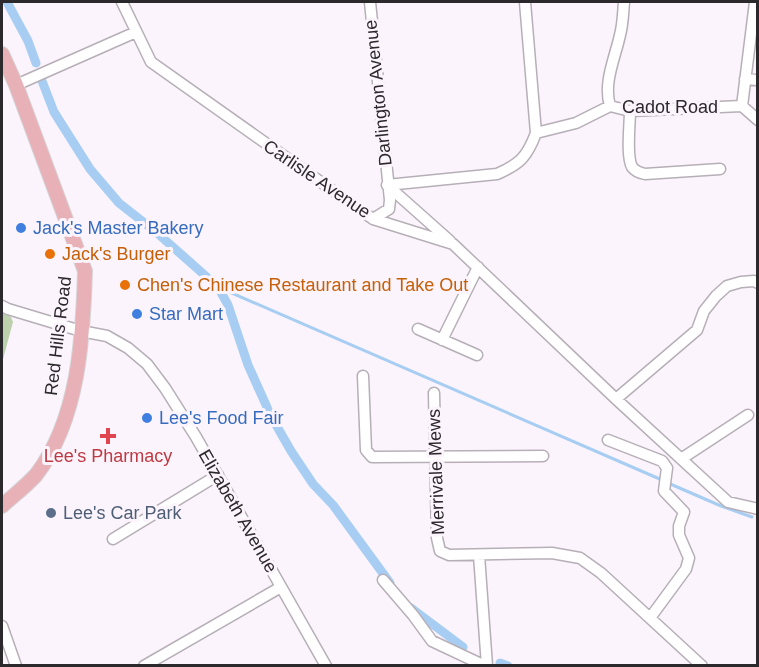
<svg xmlns="http://www.w3.org/2000/svg" width="759" height="667" font-family="Helvetica,sans-serif">
<style>
.green{fill:#bcd1ac}
.lines{fill:none;stroke-linecap:round;stroke-linejoin:round}
.stream{stroke:#a7cef2;stroke-width:3}
.canal{stroke:#a7cef2;stroke-width:9}
.minor-casing{stroke:#b7afb7;stroke-width:13}
.major-casing{stroke:#d5d4d5;stroke-width:16}
.minor{stroke:#fff;stroke-width:10}
.major{stroke:#e8b1b8;stroke-width:14}
.shop-dot{fill:#3f7fe0;stroke:#fcf4fc;stroke-width:2}
.food-dot{fill:#e8710a;stroke:#fcf4fc;stroke-width:2}
.health-dot{fill:#e0444e;stroke:#fcf4fc;stroke-width:2}
.service-dot{fill:#5c6f8a;stroke:#fcf4fc;stroke-width:2}
.labels{text-anchor:middle;stroke-width:6;stroke-linejoin:round;paint-order:stroke}
.street-label{font-size:18px;fill:#2c292c;stroke:#fcf4fc}
.shop-label{font-size:18px;fill:#366cbe;stroke:#fcf4fc;text-anchor:start}
.food-label{font-size:18px;fill:#c56008;stroke:#fcf4fc;text-anchor:start}
.health-label{font-size:18px;fill:#be3a42;stroke:#fcf4fc}
.service-label{font-size:18px;fill:#4e5e75;stroke:#fcf4fc;text-anchor:start}
</style>
<rect width="100%" height="100%" fill="#fcf4fc"/>
<path class="green" d="M2 313 11 317 13 322 2 363Z"/>
<g class="lines">
<path class="stream" d="M218 287 662 480
M668 483 721 506 752 517"/>
<path class="canal" d="M7 2 28 41 36 63
M42 81 54 112 90 169 119 203 156 232 218 287 228 305 248 365 271 416 291 451 313 484 333 505 390 583
M411 608 463 647
M500 663 508 666"/>
<g class="minor-casing">
<path id="minor" d="M122 2 151 62 373 219 453 244 616 399 728 502 758 509
M370 2 390 200 389 209 373 219
M525 2 536 133
M745 79 758 80
M16 85 136 32
M610 106C603 83 615 58 620 35 623 24 623 13 624 2
M742 106 755 2
M630 111C630 124 626 156 632 167 635 171 640 173 645 174L720 169
M387 185 497 174C520 164 527 157 536 133L576 123 610 106 630 111 742 106 758 120
M387 185 450 241
M2 306 8 309 81 331 107 336 128 348 147 364 165 388 196 437 326 666
M418 329 477 355
M442 340 478 267
M363 376 366 450 372 457 543 456
M434 393 437 538 440 551 449 555 552 553 580 558 601 573 702 666
M616 399 697 330 704 311 716 296 727 286 741 282 754 281 758 283
M608 440 662 461 667 468 664 491 684 512 679 526V535L689 558 686 569 650 618
M681 459 748 415
M113 539 218 475
M479 555 487 666
M383 580 413 615 432 641 485 666
M2 626 16 666
M144 666 281 587"/>
</g>
<g class="major-casing">
<path id="major" d="M2 54 16 85 85 271C83 338 79 419 36 475 26 486 13 496 2 506"/>
</g>
<use href="#minor" class="minor"/>
<use href="#major" class="major"/>
</g>
<g class="shop-dot">
<circle cx="21" cy="228" r="6"/>
<circle cx="137" cy="314" r="6"/>
<circle cx="147" cy="418" r="6"/>
</g>
<g class="food-dot">
<circle cx="50" cy="254" r="6"/>
<circle cx="125" cy="285" r="6"/>
</g>
<path class="health-dot" d="M105 427h6v6h6v6h-6v6h-6v-6h-6v-6h6z"/>
<circle class="service-dot" cx="51" cy="513" r="6"/>
<g class="labels">
<g class="street-label">
<text transform="translate(378 93) rotate(-96)" y="6">Darlington Avenue</text>
<text x="670" y="113">Cadot Road</text>
<text transform="translate(317 179) rotate(34)" y="6">Carlisle Avenue</text>
<text transform="translate(58 336) rotate(-83)" y="6">Red Hills Road</text>
<text transform="translate(436 472) rotate(-92)" y="6">Merrivale Mews</text>
<text transform="translate(238 511) rotate(60)" y="6">Elizabeth Avenue</text>
</g>
<g class="shop-label">
<text x="33" y="234">Jack's Master Bakery</text>
<text x="149" y="320">Star Mart</text>
<text x="159" y="424">Lee's Food Fair</text>
</g>
<g class="food-label">
<text x="62" y="260">Jack's Burger</text>
<text x="137" y="291">Chen's Chinese Restaurant and Take Out</text>
</g>
<g class="health-label">
<text x="108" y="462">Lee's Pharmacy</text>
</g>
<g class="service-label">
<text x="63" y="519">Lee's Car Park</text>
</g>
</g>
<rect width="759" height="667" fill="none" stroke="#2c292c" stroke-width="6"/>
</svg>
